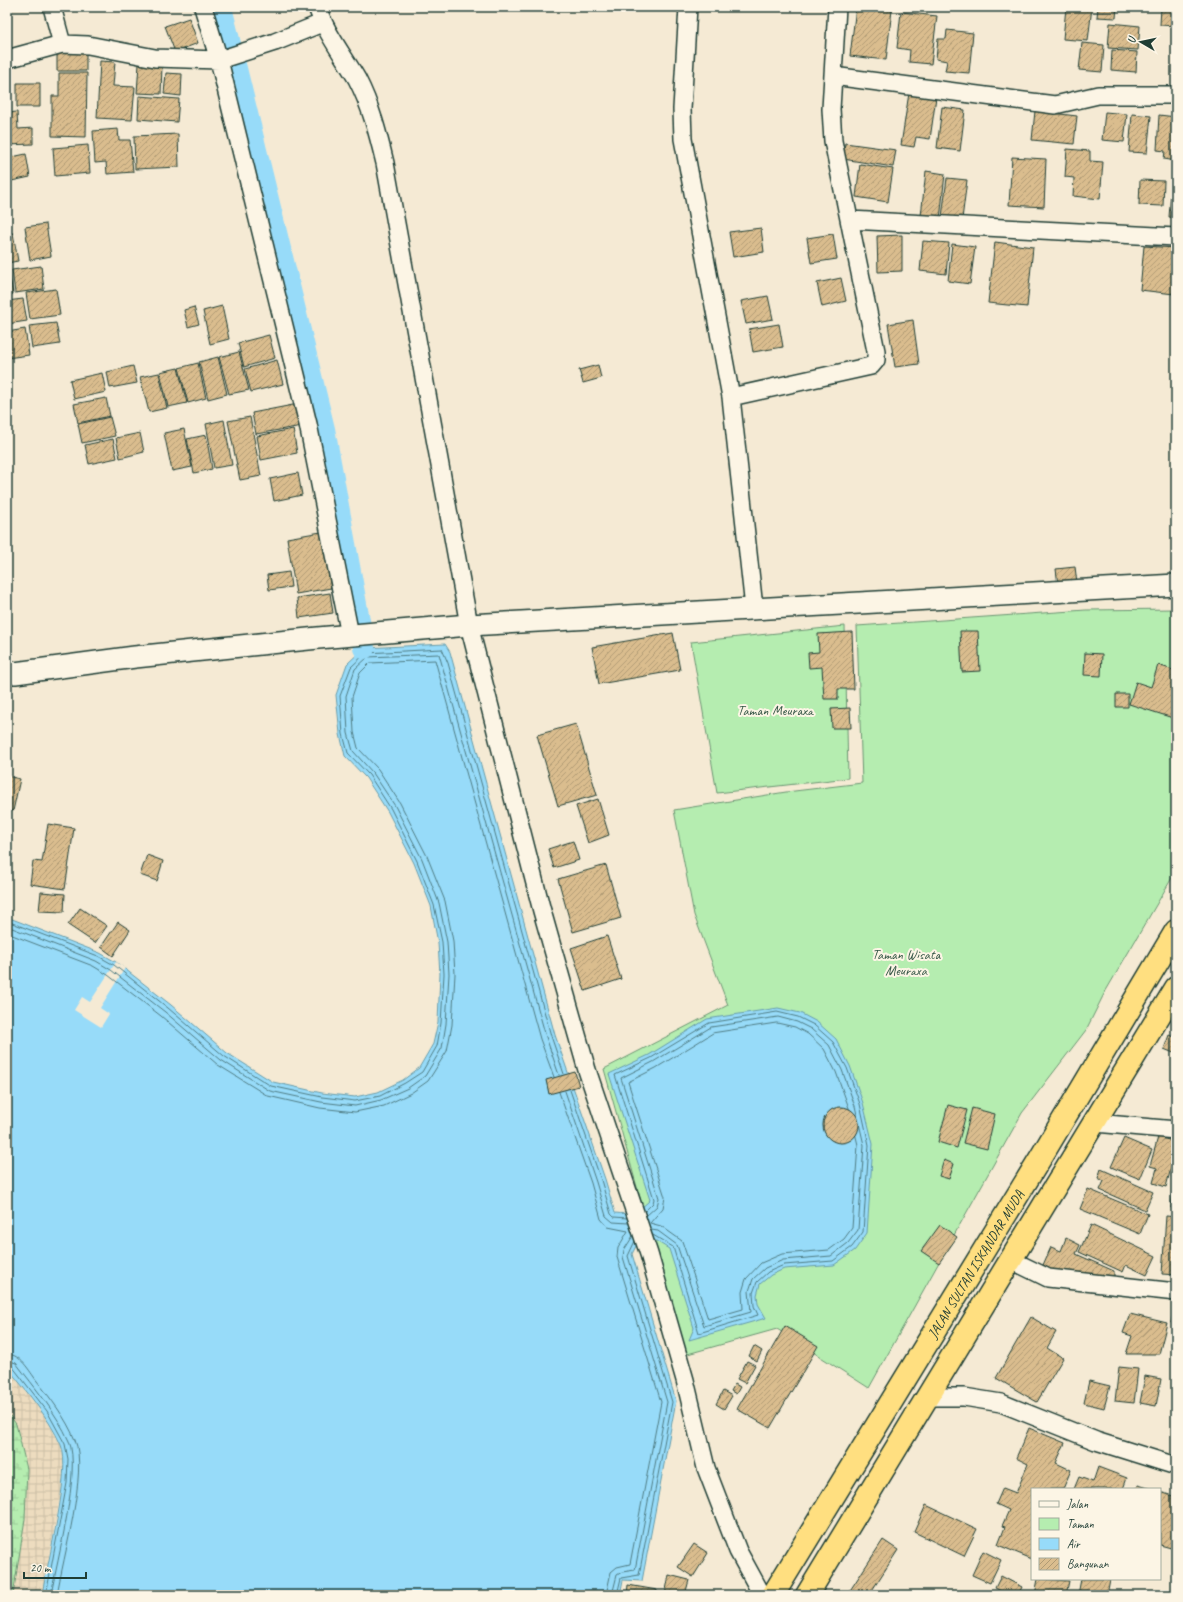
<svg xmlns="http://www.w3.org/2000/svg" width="1183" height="1602" font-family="Caveat,sans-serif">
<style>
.industrial{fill:url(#industrial-grid)}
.wetland{fill:url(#wetland-marsh);stroke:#6a9572}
.green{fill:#b5edb0;stroke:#6a9572}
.water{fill:#97dbf9;stroke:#679caa}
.pier{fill:#f5ead4}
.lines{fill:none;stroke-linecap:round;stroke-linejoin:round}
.shore{stroke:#4f7c83;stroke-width:1}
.canal{stroke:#97dbf9;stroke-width:22}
.building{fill:url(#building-hatch);stroke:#1f3d34}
.minor-casing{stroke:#1f3d34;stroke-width:20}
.tertiary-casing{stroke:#1f3d34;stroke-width:24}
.trunk-casing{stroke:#1f3d34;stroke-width:25}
.minor{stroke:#fcf5e5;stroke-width:17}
.tertiary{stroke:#fcf5e5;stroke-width:21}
.trunk{stroke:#ffdf80;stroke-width:22}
.labels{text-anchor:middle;stroke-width:4;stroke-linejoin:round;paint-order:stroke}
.park-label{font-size:14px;fill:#365747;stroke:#fcf5e5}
.street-label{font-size:14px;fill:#1f3d34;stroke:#fcf5e5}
</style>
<defs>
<pattern id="industrial-grid" width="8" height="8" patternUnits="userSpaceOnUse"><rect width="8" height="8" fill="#eddcbf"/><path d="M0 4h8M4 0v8" fill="none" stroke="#cbbea5"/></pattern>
<pattern id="wetland-marsh" width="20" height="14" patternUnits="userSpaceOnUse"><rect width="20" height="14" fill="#b5edb0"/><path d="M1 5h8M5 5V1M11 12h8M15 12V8" fill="none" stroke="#9bcc98"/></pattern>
<pattern id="building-hatch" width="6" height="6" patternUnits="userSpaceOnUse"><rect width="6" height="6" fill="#dabd8e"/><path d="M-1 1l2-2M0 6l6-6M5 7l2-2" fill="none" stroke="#b09b75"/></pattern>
</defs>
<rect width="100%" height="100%" fill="#f5ead4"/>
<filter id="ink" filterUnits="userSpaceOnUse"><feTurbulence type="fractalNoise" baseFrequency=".025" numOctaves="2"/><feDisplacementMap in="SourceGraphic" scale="8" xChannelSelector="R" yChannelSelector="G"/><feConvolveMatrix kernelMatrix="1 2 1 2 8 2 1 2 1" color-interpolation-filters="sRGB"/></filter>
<g filter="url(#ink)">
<path class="industrial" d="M7 1367 43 1413 61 1445 64 1459 63 1482 42 1595H13L25 1519 27 1469 16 1424 7 1412Z"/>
<path class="wetland" d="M7 1412 16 1424 27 1469 25 1519 13 1595H7Z"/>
<path class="green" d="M1176 609V871L1104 994 1086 1030 1022 1113 869 1388 777 1329 684 1355 604 1069 728 1005 694 915 674 810 786 792 862 783 857 626 1086 610Z
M845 626 848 778 717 793 691 642Z"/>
<path class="water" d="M445 644 450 652 555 1035 605 1179 615 1213C630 1215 639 1211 650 1200L609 1074 649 1055 707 1019 778 1008 800 1013 817 1022 836 1039 850 1066 863 1103 873 1144 867 1233 855 1250 834 1265 784 1269 771 1275 760 1284 757 1295 758 1304 766 1318 689 1340 694 1328 669 1249 653 1239 637 1244 632 1254 676 1401 642 1581 623 1580 620 1595H42C47 1563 72 1470 61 1445 48 1416 26 1391 7 1367V917L100 953 116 962 171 1005 227 1053 273 1082 322 1093 355 1097 378 1092 403 1080 419 1068 433 1044 438 1022 440 974 438 943 431 906 414 863 388 812 366 778 345 756 340 734 336 695 347 664 364 648Z"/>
<path class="pier" d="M116 962 125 968 100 1008 109 1014 101 1027 74 1010 82 997 90 1002Z"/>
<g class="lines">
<path class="shore" d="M7 921 98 956 114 965 168 1008 224 1056 271 1086 322 1097 355 1101 380 1096 405 1083 422 1072 437 1046 441 1023 444 974 442 942 434 905 417 861 391 809 369 775 348 753 343 734 340 696 351 667 366 653 442 649 448 663 551 1036 564 1074
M7 926 96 961 111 970 165 1012 221 1060 270 1091 321 1102 355 1106 381 1100 408 1088 425 1076 442 1048 446 1024 449 974 447 942 439 903 422 859 395 806 373 773 353 751 348 733 346 696 355 669 368 657 439 654 546 1037 559 1075
M7 933 93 966 108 975 161 1016 218 1065 268 1096 320 1108 355 1112 384 1106 411 1093 428 1081 447 1051 452 1025 455 974 453 941 445 901 427 856 400 803 378 769 358 748 354 732 352 697 360 673 370 663 435 660 540 1039 554 1077
M777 1023 795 1027 808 1034 824 1049 836 1072 849 1108 858 1145 852 1228 844 1239 829 1250 782 1254 761 1263 746 1279 742 1292 743 1309 708 1319 682 1241 661 1226 650 1223 663 1208 665 1197 628 1082 656 1068 713 1033Z
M570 1090 601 1180 611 1214 614 1217 627 1218
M565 1091 596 1182 606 1216 613 1222 628 1223
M559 1092 591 1183 601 1219 608 1227 628 1231 618 1248 617 1257 661 1402 630 1564 617 1567 611 1572 606 1595
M645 1211 653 1203 654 1199 615 1075 651 1058 709 1023 777 1012 798 1017 814 1025 833 1042 847 1068 860 1104 869 1145 863 1232 852 1247 833 1261 784 1265 768 1272 757 1282 753 1293 754 1306 758 1315 699 1333 673 1247 653 1235
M646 1216 657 1206 659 1198 621 1078 653 1062 711 1027 778 1017 797 1022 811 1029 829 1045 842 1070 855 1106 864 1145 858 1230 848 1243 831 1256 783 1260 765 1268 753 1279 749 1291 751 1312 704 1326 677 1245 658 1231 651 1230
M7 1354C21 1354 29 1371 37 1381 51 1399 66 1418 75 1440 88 1471 63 1558 57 1595
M7 1360 16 1363C35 1388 56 1412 69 1441 81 1470 57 1561 51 1595
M7 1365 12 1366 47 1411 65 1444 68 1459 67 1483 46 1595
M612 1595 617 1575 622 1572 635 1570 667 1402 623 1257 624 1250 633 1236
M617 1595 621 1578 639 1575 672 1402 628 1256 635 1241"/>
<path class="canal" d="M221 7 324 429 364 648"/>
</g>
<path class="building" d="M856 7 892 10 886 60 850 56Z
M1066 7H1092L1088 41 1063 39Z
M1098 7H1117L1116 18 1097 17Z
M1161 7H1176V26L1160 25Z
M901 12 937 16 931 64 909 62 910 50 897 48Z
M189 18 198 43 175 52 165 26Z
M1110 23 1140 26 1138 50 1108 48Z
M947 30 973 33 969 73 945 71 947 61 936 59 938 39H946Z
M1082 43 1104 45 1102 72 1079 70Z
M86 48V71H57V49Z
M1112 50 1137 52 1136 72 1111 70Z
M100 61 115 62 113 86 135 87 132 120 97 118Z
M139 64 162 65 161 94 137 93Z
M59 73H87L86 137 52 136V96H59Z
M166 73 182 74 181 96 164 94Z
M17 83H40V107H17Z
M909 93 936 97 930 139 916 137 914 147 901 145Z
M139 96 179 99 177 122 138 119Z
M942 107 965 110 960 151 937 148Z
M1035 111 1077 116 1074 144 1032 140Z
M17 112 18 129 33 128V144L7 145V113Z
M1105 112 1127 114 1124 142 1102 140Z
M1132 114 1151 116 1147 153 1129 152Z
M1159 115 1176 117V161L1164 159 1165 151 1157 150Z
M118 129 119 140H130L133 172 107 174 106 162 95 163 93 131Z
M178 134 179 167 135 169 134 136Z
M845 143 896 150 893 167 843 159Z
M88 145 90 173 55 176 53 148Z
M1067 149 1090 151V161L1103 162 1100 199 1073 196 1074 178 1065 177Z
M26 154 30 177 7 182V158Z
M1012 157 1046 159 1044 207 1009 205Z
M860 164 893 169 888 202 856 197Z
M926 171 945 174 940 219 921 216Z
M947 178 967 180 962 219 942 217Z
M1140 180 1164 181 1163 206 1139 205Z
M1171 193H1176V218L1169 217Z
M46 224 51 256 30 260 25 227Z
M761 228 764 252 733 257 729 232Z
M13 233 18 261 7 263V234Z
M833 234 837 259 811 263 807 238Z
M902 235V271L878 272 877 236Z
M923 241 949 243 946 274 920 271Z
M995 242 1033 247 1027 307 988 303Z
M952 244 975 247 970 284 948 281Z
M1144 246 1176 248 1174 294 1140 290Z
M41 266 44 289 15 293 12 270Z
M7 271H9L13 294 7 295Z
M841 278 846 301 822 307 817 283Z
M56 289 60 315 30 319 26 293Z
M768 296 773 319 746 324 741 301Z
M23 299 27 321 7 324V301Z
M222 306 229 339 210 344 203 311Z
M194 307 199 324 188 327 184 310Z
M913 320 919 364 895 367 888 324Z
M56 323 60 344 32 348 29 326Z
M779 324 783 347 753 352 749 329Z
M25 329 29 355 7 358V332Z
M269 335 275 358 244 367 238 343Z
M239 352 249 390 229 394 219 357Z
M218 357 227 394 208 399 199 362Z
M277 360 283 384 251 392 245 369Z
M198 363 206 398 188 403 179 368Z
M598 365 601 378 583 383 579 370Z
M133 366 137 383 110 388 107 372Z
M178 368 187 403 168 407 160 372Z
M102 373 106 392 74 399 70 380Z
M159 373 167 408 149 412 140 377Z
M106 398 110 416 78 423 74 404Z
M298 404 302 426 256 434 252 413Z
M110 417 115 436 82 443 78 424Z
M250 417 261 476 240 480 228 421Z
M224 420 232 465 214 468 206 424Z
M184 429 192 467 172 471 164 433Z
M293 429 297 453 261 460 257 436Z
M140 433 144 452 120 458 116 438Z
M206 435 212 469 194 473 187 439Z
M113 439 117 458 89 464 85 445Z
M298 473 302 495 274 501 270 479Z
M321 532 331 588 296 594 287 538Z
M1075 567 1077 583 1058 585 1056 569Z
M289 572 291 587 269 590 267 575Z
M330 593 333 613 299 618 297 598Z
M960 631H978L980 671 962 672Z
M852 632 854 689H838V699H824L822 667 809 668 808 653 819 652 818 634Z
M673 633 680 670 599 684 592 647Z
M1085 653 1102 654 1101 676 1084 675Z
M1158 665 1176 671V719L1129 704 1136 682 1151 687Z
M1116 694H1128V707H1116Z
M850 708 851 728H832L831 709Z
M576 724 597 795 558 806 537 735Z
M7 776 20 779 13 811 7 810Z
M598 799 609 835 588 843 576 806Z
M48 824 74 828 65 889 30 884 33 861 42 862Z
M573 841 579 860 554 868 548 849Z
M147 855 163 861 157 881 140 875Z
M606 865 621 918 573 932 558 879Z
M41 892 65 894 64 912 39 911Z
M80 908 107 926 95 943 68 925Z
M118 922 130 930 113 956 101 947Z
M607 936 621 979 585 991 571 948Z
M1169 1035 1176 1038V1054L1164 1049Z
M575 1072 579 1086 549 1094 546 1080Z
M948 1105 967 1110 957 1148 938 1142Z
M823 1125a18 18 0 1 1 36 0a18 18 0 1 1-36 0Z
M972 1108 995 1114 987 1149 963 1143Z
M1158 1137 1176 1142V1149L1166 1187 1153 1183 1157 1168 1150 1166Z
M1124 1138 1152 1150 1140 1179 1111 1167Z
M1176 1158V1178L1172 1177Z
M944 1160 954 1164 949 1179 939 1176Z
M1101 1169 1153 1192 1145 1210 1100 1190 1104 1181 1098 1178Z
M1174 1181H1176V1208H1171Z
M1088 1189 1148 1214 1140 1234 1080 1209Z
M1166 1216 1176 1217V1275L1162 1274Z
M940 1225 957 1237 939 1263 921 1251Z
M1091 1225 1156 1256 1147 1275 1126 1265 1123 1272 1079 1252Z
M1066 1238 1080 1245 1076 1254 1114 1271V1277L1054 1271 1043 1265 1051 1247 1061 1251Z
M1174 1310 1176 1311V1324L1171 1323Z
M1130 1314 1167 1323 1159 1354H1126L1132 1336 1123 1333Z
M1031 1317 1056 1332 1047 1348 1063 1358 1037 1402 996 1378Z
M785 1326 818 1346 770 1428 737 1409Z
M754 1346 762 1351 757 1361 749 1356Z
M747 1361 755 1365 745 1383 737 1379Z
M1119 1367 1138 1369 1134 1403 1115 1401Z
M1145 1376 1161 1379 1156 1406 1140 1403Z
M1089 1381 1110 1386 1104 1408 1084 1403Z
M735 1384 740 1387 736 1394 731 1391Z
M723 1391 732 1396 724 1409 716 1404Z
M1029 1428 1065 1443 1056 1463 1071 1470 1063 1489H1032V1559L998 1545 1005 1527 1002 1526 1009 1510 996 1504 1003 1488 1016 1493 1028 1464 1016 1458Z
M1098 1467 1127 1478 1123 1489H1074L1079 1477 1093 1482Z
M1138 1485 1152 1489H1137Z
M1160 1492 1176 1497V1533L1171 1548 1160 1545Z
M926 1505 977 1529 964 1556 914 1532Z
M883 1540 898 1550 869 1595H847Z
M694 1544 708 1553 693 1577 678 1567Z
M983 1551 1001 1560 990 1583 972 1575Z
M669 1575 689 1580 685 1595H665Z
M1001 1576 1022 1587 1018 1595H1009L995 1588Z
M1038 1579 1069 1581 1066 1595H1035Z
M1081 1579H1110L1107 1595H1078Z
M628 1585 657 1590 656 1595H627Z"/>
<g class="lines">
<g class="minor-casing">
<path id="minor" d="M203 7 219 60 308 424 350 635
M317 7C326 33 343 55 357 79 371 106 378 134 385 163L469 625 542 911 587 1070 649 1254 685 1380 706 1468 738 1551 762 1595
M688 7 682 109 683 139 731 397 754 608
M62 44 88 45 155 58 219 60 275 42 322 23
M7 59 62 44 52 7
M833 76 1055 105 1098 95H1176
M850 220 1176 237
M731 397 871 366 876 360V351L833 141 831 109 837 7
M1095 1123 1176 1130
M1011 1260 1048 1278 1176 1292
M927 1397H964L1001 1403 1096 1441 1176 1466"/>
</g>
<g class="tertiary-casing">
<path id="tertiary" d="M7 671 15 673 135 657 318 638 469 625 1176 585"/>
</g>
<g class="trunk-casing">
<g id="trunk">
<path id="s1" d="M773 1595 1041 1157 1176 931"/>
<path d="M807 1595 1176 988"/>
</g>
</g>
<use href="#minor" class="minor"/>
<use href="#tertiary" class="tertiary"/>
<use href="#trunk" class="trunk"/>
</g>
</g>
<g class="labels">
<g class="park-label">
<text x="775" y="715">Taman Meuraxa</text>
<text x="906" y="959">Taman Wisata<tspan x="906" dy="16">Meuraxa</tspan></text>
</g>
<g class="street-label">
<text dy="5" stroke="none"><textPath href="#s1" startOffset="388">JALAN SULTAN ISKANDAR MUDA</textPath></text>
</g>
</g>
<rect width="1183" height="1602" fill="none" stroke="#fcf5e5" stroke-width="24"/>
<rect x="12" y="12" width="1159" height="1578" fill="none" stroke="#1f3d34" stroke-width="1.5" filter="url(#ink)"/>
<rect x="1031" y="1488" width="130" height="92" fill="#fcf5e5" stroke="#a4ab9e"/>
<rect x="1039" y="1501" width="20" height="6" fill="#fcf5e5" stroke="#a4ab9e"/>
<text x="1067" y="1508" font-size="12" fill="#1f3d34">Jalan</text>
<rect x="1039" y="1518" width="20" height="12" fill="#b5edb0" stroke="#a4ab9e"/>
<text x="1067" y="1528" font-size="12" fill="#1f3d34">Taman</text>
<rect x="1039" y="1538" width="20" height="12" fill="#97dbf9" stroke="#a4ab9e"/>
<text x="1067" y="1548" font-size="12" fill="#1f3d34">Air</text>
<rect x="1039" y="1558" width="20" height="12" fill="url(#building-hatch)" stroke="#a4ab9e"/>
<text x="1067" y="1568" font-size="12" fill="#1f3d34">Bangunan</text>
<g transform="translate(1141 42) rotate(279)" stroke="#fcf5e5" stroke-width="3" paint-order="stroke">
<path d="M0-3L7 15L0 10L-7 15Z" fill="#1f3d34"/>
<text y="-6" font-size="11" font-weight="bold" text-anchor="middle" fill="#1f3d34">U</text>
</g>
<path d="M24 1572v6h62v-6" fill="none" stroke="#1f3d34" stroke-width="2"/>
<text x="30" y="1572" font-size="12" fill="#1f3d34" stroke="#fcf5e5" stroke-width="3" paint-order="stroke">20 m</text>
</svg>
